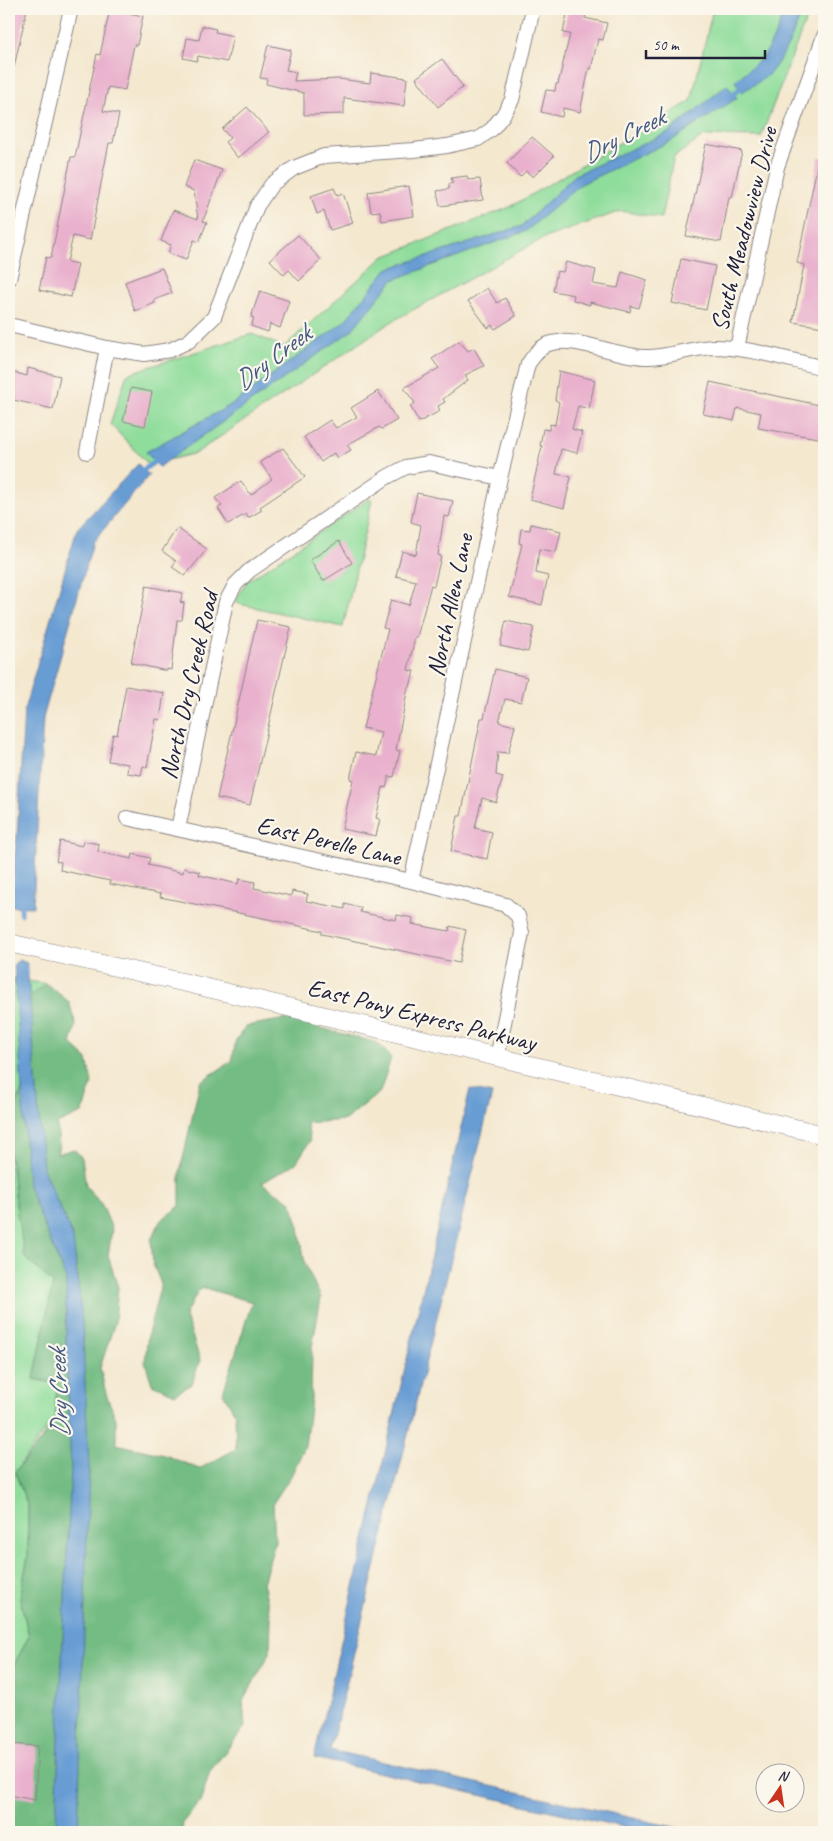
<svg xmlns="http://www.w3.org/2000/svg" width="833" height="1841" font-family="Caveat,sans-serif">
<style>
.green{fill:#8fdd9b;stroke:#58806b}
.forest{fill:#73bc83;stroke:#4a6f5f}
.water{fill:#689dd4;stroke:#456088}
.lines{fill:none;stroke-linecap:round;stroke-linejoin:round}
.stream{stroke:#689dd4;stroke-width:5}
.building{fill:#e9b1cd}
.minor-casing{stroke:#8b8585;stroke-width:16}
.tertiary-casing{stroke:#8b8585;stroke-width:19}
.minor{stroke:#fff;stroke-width:14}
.tertiary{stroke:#fff;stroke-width:18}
.labels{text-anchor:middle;stroke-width:4.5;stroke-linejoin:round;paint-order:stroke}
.street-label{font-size:25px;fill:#22223b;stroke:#fbf7ec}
.water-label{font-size:26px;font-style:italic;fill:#425980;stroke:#fbf7ec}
</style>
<rect width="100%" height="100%" fill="#fbf7ec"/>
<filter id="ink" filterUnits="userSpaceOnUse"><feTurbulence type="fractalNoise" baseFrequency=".02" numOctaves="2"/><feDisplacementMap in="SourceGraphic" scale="10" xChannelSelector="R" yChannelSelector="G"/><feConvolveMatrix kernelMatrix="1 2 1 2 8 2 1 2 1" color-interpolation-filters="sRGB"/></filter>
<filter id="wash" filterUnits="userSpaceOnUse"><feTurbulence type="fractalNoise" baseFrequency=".0096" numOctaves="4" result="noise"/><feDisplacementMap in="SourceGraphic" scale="20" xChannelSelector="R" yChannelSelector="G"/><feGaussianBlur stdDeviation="1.12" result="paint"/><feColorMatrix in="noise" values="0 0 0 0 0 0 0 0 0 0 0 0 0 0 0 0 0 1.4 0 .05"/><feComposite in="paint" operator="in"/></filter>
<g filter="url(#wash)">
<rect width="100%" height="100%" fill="#f4e8cf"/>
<path class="green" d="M713 9H810L761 137 704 136 674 157 661 218 621 211 542 239 391 322 196 453 149 465 110 424 127 374 252 334 284 347 383 257 510 207 691 101Z
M369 499 372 500 343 627 235 603 246 582Z
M9 978 47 984 25 999 34 1061 9 1127Z
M9 1154 12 1166 17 1213 25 1258 54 1283 34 1379 57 1384 55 1416 15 1472 28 1507V1555L20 1599 29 1636 14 1665 9 1664Z"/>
<path class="forest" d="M47 984 69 1002 76 1025 71 1044 87 1059 92 1083 82 1113 57 1124 59 1145 57 1154 74 1149 82 1158 86 1186 102 1205 112 1229 108 1256 118 1287 115 1322 100 1368 106 1394 116 1419V1444L165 1455 199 1469 236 1449 235 1414 223 1393 252 1302 201 1287 185 1314 200 1360 192 1384 175 1394 152 1384 145 1362 148 1334 161 1284 153 1264 151 1240 161 1220 180 1206V1172L200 1082 232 1061 236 1040 246 1026 286 1019 378 1043 391 1058 380 1092 345 1120 307 1123 310 1141 296 1163 262 1183 291 1202 299 1227 305 1264 321 1298 312 1347 311 1400 305 1446 291 1476 273 1503 275 1542 263 1583 271 1617 270 1653 243 1701 245 1727 210 1771 201 1800 183 1822 182 1832H9V1664L14 1665 29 1636 20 1599 28 1555V1507L15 1472 41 1440 55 1416 57 1384 34 1379 53 1283 25 1258 17 1213 12 1166 9 1154V1126L18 1099 34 1061 25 999Z"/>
<path class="water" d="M783 9H802C797 29 784 56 771 72 764 80 751 86 742 92L735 81 763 58 778 30Z
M727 85 737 98 671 141 581 184 526 231 393 280 351 331 159 467 146 452 234 403 344 322 387 269 522 226 575 175 669 132Z
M138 464 149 475 93 542 43 718 33 907 9 906 17 836 24 710 77 529Z
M19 960 27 963 43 1169 73 1238 82 1321 89 1465 78 1832H56L60 1703 71 1470 66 1356V1279L28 1186 14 964Z
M470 1089 492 1094 330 1750 696 1832H645L314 1758Z"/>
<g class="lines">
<path class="stream" d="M730 96 745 85
M139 473 160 458
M21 914V901"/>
</g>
<g id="blocks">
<path class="building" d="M9 9H27L14 67 9 66Z
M110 9 143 16 137 45H134L125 90 108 87 103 111 119 114 113 143H109L90 240 73 236 67 262 78 264 71 297 39 290 46 257 51 258 71 157H75L97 54 100 55Z
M568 9H587L585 18 607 23 603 40 598 39 591 69 589 68 580 112 563 108 562 117 541 112 546 90 555 91 556 84H558L570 34 563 33Z
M202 26 216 29 215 32 233 36 227 62 198 56 197 61 183 58 187 38 199 40Z
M268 45 291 50 286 70 296 72 294 81 339 79 370 83 371 73 407 78 404 106 344 98V114L304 115V93L266 84 267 79 260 78Z
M442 59 463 87 438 107 416 78Z
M247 107 269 132 238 158 225 142 230 138 222 129Z
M532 137 554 156 533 177 526 171 520 177 507 163Z
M706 144 742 151 732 197H729L721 242 686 236Z
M819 157H824V318L823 327 793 322 804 265 797 263Z
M194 160 222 170 203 221 207 222 199 242 194 240 186 260 168 253 171 245 161 241 173 210 198 219 194 191 184 187Z
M467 176 468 180 480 179 483 200 440 206 437 191 449 189V184L453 183 451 178Z
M409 186 414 216 382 221 380 211 371 212 368 192Z
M334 188 337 195 343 193 353 223 330 230 324 211 317 214 311 196Z
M298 235 321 260 299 281 289 270 284 275 270 260Z
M681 259 715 266 706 310 672 303Z
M566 262 596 270 593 284 618 288 622 272 647 280 639 308 631 306 630 312 590 302V305L573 300 574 295 553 291 557 271 563 272Z
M162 268 172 293 154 300 155 303 135 311 125 282Z
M487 288 497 303 505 298 516 316 495 329 492 325 488 328 468 301Z
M260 291 289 301 280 328 270 324 268 332 251 326 254 318 251 317Z
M459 341 468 351 474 348 484 366 465 375 468 380 443 399 445 402 438 406 440 411 419 422 410 406 415 403 404 388 439 368 432 359Z
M28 368 60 376 53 409 9 399V371L27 376Z
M559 371 595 380 589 409 578 406 572 429 582 432 577 453 561 449 556 474 571 477 564 508 530 499 542 446H540L543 429 549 430 550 424 555 425 559 402 555 400Z
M710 382 824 406V439L758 428 761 413 737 408 734 421 703 414Z
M131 388 152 392 145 426 123 421Z
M378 391 397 420 382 429 379 427 347 445 351 450 337 458 334 453 321 462 304 437 330 420 336 428 357 417 351 408Z
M283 448 305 477 260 507 262 510 248 518 246 514 228 524 218 508 222 506 215 498 241 481 251 495 272 479 260 462Z
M417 493 453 501 449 517 444 516 438 555 441 556 434 586 431 585 417 637H415L408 670 414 671 410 687H408L396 750 400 751 394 777 389 776 386 788 383 787 376 818 380 819 376 836 342 829 353 780 350 779 356 752 376 756 381 732 363 728 388 629 383 628 391 600 409 605 416 581 396 576 402 551 416 555 421 525 411 522Z
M531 524 561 531 556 552 539 549 536 573 548 576 542 605 509 597 522 544 519 543 521 529 530 530Z
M177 528 207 549 185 576 172 567 176 561 162 551Z
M339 541 352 563 323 581 310 560Z
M146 586 183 593 180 602 184 603 182 620H177L176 629 171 670 167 669V671L131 663Z
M257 620 291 627 250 805 217 798Z
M506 621 534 627 528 652 500 646Z
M495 669 527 677 521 702 505 699 499 722 515 726 508 753 498 752 496 775 503 777 496 802 482 798 475 828 492 832 487 859 451 851 458 816H461L481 718H484Z
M126 686 164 693 160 720 156 719 147 767 143 766 141 775 127 773 128 764 108 761 113 734 117 735Z
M60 841 82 846 83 841 99 844 98 852 132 859 133 854 150 858 148 865 183 873 184 868 200 872 199 875 238 884 239 879 255 882 254 888 291 896 292 891 308 894 306 901 345 909V904L361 908 360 912 396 920 397 915 413 918 412 924 449 931 450 926 466 930 459 963 322 934V931L268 919 160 897 161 894 110 884V881L60 870 61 862 56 861Z
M9 1744 38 1746 35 1800 9 1795Z"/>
</g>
</g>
<g filter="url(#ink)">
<use href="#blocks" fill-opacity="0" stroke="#8b8585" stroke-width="1"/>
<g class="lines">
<g class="minor-casing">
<path id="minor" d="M9 279 71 9
M9 325 107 348 144 354 170 350 189 341 214 317 257 206 272 184 294 168 324 156 414 150 447 146 478 139 492 129 503 115 512 100 533 9
M737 348 777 167 824 36
M87 452 107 348
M127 818 411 881 506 905 518 916 522 933 497 1058
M178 829 226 602 235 585 249 571 387 477 406 467 429 463 500 478
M411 881 500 478 528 364C533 357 538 349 546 345 572 333 619 358 648 357 670 357 693 347 716 347 752 348 789 360 824 368"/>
</g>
<g class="tertiary-casing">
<path id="tertiary" d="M9 943 191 984 824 1135"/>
</g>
<use href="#minor" class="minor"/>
<use href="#tertiary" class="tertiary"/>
</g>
</g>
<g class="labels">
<g class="street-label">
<text transform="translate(743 229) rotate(-76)" y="9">South Meadowview Drive</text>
<text transform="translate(449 605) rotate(-78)" y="9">North Allen Lane</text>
<text transform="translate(188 685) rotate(-77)" y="9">North Dry Creek Road</text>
<text transform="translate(329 840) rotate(13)" y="9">East Perelle Lane</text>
<text transform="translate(422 1014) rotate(14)" y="9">East Pony Express Parkway</text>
</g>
<g class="water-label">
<text transform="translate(623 135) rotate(-27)" y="9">Dry Creek</text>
<text transform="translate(272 357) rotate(-37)" y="9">Dry Creek</text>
<text transform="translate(58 1393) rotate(-92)" y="9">Dry Creek</text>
</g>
</g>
<rect width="833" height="1841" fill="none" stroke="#fbf7ec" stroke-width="30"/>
<g transform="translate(780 1788) rotate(13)"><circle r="24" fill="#fbf7ec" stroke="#a4a2a5"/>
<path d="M0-4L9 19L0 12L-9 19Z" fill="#c8321e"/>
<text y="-8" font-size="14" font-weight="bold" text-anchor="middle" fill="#22223b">N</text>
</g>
<path d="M646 50v8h119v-8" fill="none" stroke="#22223b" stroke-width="2.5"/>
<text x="653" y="50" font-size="15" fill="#22223b" stroke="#fbf7ec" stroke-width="4" paint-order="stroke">50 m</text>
</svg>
